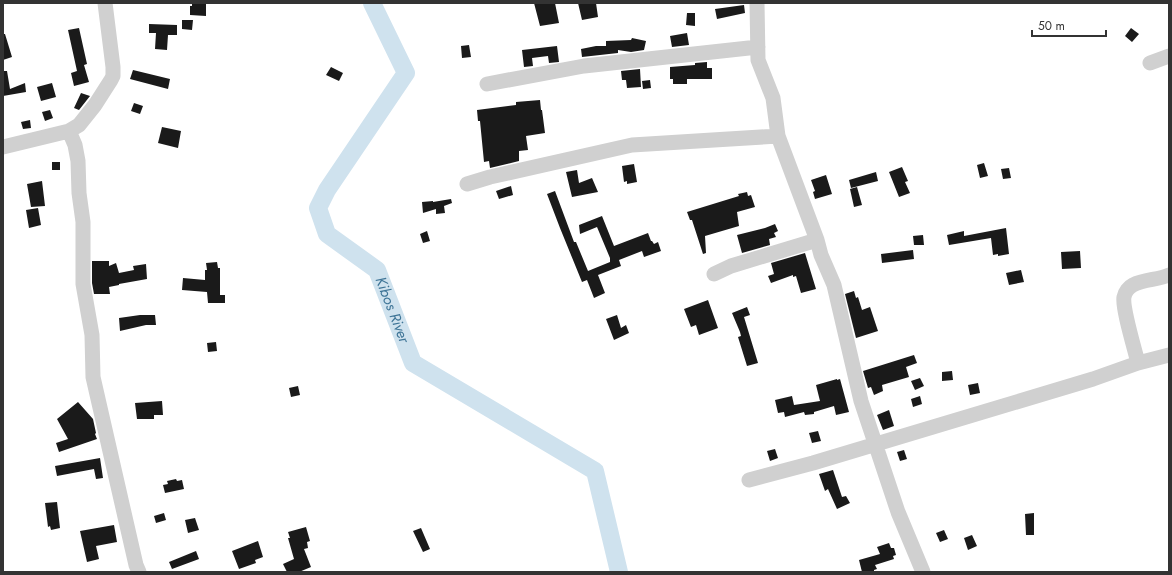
<svg xmlns="http://www.w3.org/2000/svg" width="1172" height="575" font-family="Jost,sans-serif">
<style>
.lines{fill:none;stroke-linecap:round;stroke-linejoin:round}
.river{stroke:#cfe2ee;stroke-width:18}
.building{fill:#1a1a1a}
.minor{stroke:#d0d0d0;stroke-width:15}
.labels{text-anchor:middle;stroke-width:4;stroke-linejoin:round;paint-order:stroke}
.water-label{font-size:15px;font-style:italic;fill:#3f7597;stroke:#fff}
</style>
<rect width="100%" height="100%" fill="#fff"/>
<g class="lines">
<path class="river" id="s1" d="M372 3 406 73 327 190 318 208 327 234 377 270 413 363 595 471 619 572"/>
</g>
<path class="building" d="M192 3H206V16L190 15V6H192Z
M534 3H555L559 23 540 26Z
M578 3H596L598 17 582 20Z
M744 5 745 13 717 19 715 9Z
M687 13H695V26L686 25Z
M182 20H193L192 30 182 29Z
M149 24 177 25V35H168L167 50 155 49 156 33H149Z
M79 28 87 64 84 65 89 82 74 86 71 73 77 71 68 30Z
M1131 28 1139 34 1132 42 1125 36Z
M687 33 689 45 672 47 670 36Z
M3 34H5L12 57 3 60Z
M632 38 646 41 644 50 631 52 618 50V53L582 57 581 49 596 46H606V41L631 40Z
M469 45 471 57 462 58 461 46Z
M557 46 559 62 549 63 548 56 532 58 533 66 524 67 522 50Z
M707 62V68H712V79H687V84H673V79H670V67L695 65V63Z
M331 67 343 73 339 81 326 75Z
M640 69 641 87 627 88 626 80H622L621 71Z
M133 70 170 79 168 89 130 79Z
M3 71H7L10 89 25 83 26 92 3 96Z
M650 80 651 88 643 89 642 81Z
M52 83 56 97 41 101 37 87Z
M81 93 90 96 79 110 74 108Z
M540 100 541 110H542L545 133 526 136 528 150 519 151V161L490 168 489 161 484 162 480 121H478L477 110 516 105V102Z
M134 103 143 106 140 114 131 111Z
M50 110 53 118 45 121 42 112Z
M30 120 31 128 23 129 21 122Z
M162 127 181 131 178 148 158 143Z
M52 162H60V170H52Z
M984 163 988 176 980 178 977 165Z
M634 164 637 182 627 184V181L624 182 622 166Z
M902 167 908 181 905 182 910 193 899 197 889 172Z
M1009 168 1011 178 1003 179 1001 169Z
M577 170 579 183 592 178 598 192 572 197 566 172Z
M876 172 878 181 851 188 849 180Z
M826 175 832 194 815 199 813 192 815 191 811 180Z
M42 181 45 206 31 207 27 184Z
M511 186 513 195 499 199 496 191Z
M857 187 862 205 854 207 850 189Z
M555 191 574 242H576L588 271 610 262V258L597 227 580 234 579 225 602 216 614 246 648 233 651 241H652L654 244 658 242 661 251 644 257 642 251 619 260 621 266 598 275 605 293 594 298 587 280 582 282 560 228 547 194Z
M747 192 748 196 751 195 755 207 737 212 739 226 705 236 706 253 703 254 692 220H690L687 212 739 196 738 194Z
M451 199 452 203 444 206 445 213 436 214V209L423 213 422 202 433 201V202Z
M38 208 41 225 29 228 26 210Z
M775 224 778 231 774 233 776 237 769 239 770 245 742 253 737 235 765 228Z
M1006 228 1009 254 998 256V254L993 255 991 238 949 245 947 235 964 231V236Z
M427 231 430 241 423 243 420 234Z
M923 235 924 245H914L913 236Z
M913 250 914 259 882 263 881 254Z
M1080 251 1081 268 1062 269 1061 252Z
M805 253 816 289 801 293 796 276 793 277V275L771 283 768 276 774 274 771 263Z
M92 261H109V266L116 263 119 273 134 270 133 266 146 264 147 279 119 284V285L109 287 110 294H94L92 283Z
M217 262 218 268H220V295H225V303H208L207 292 182 290 183 278 205 280V270H207L206 263Z
M1021 270 1024 282 1009 285 1006 273Z
M854 291 856 298 858 297 862 310 870 307 878 331 856 338 845 294Z
M708 300 718 328 699 335 696 325 691 327 684 309Z
M747 307 750 315 744 317 758 363 747 366 738 337 741 336 740 332 732 313Z
M140 315H155L156 325H146L120 331 119 318Z
M617 315 621 328 626 325 629 333 614 340 606 319Z
M216 342 217 351 208 352 207 343Z
M914 355 917 363 906 367 909 377 882 385 883 391 874 395 871 387 868 388 863 371Z
M952 371 953 380 942 381V372Z
M920 378 924 386 915 390 911 381Z
M837 379V380L840 379 849 412 836 415 834 406 814 412V414L805 415 804 412 785 417 784 412 778 413 775 400 792 396 794 405 820 401 816 385Z
M978 383 980 393 970 395 968 385Z
M298 386 300 395 291 397 289 388Z
M920 396 922 404 913 407 911 399Z
M162 401 163 415H154V419H137L135 403Z
M78 402 93 419 96 433 95 434 97 439 59 452 56 443 68 439 57 419Z
M889 410 894 426 883 430 877 415Z
M818 431 821 441 812 443 809 433Z
M775 449 778 458 770 461 767 451Z
M904 450 907 459 900 461 897 452Z
M100 458 103 478 96 479 94 469 57 476 55 466Z
M833 470 842 497 846 496 850 503 837 509 828 489 825 491 819 474Z
M176 479 177 481 182 480 184 489 165 493 163 485 168 484 167 481Z
M57 502 60 528 51 530 50 526 48 527 45 503Z
M164 513 166 520 156 523 154 516Z
M1034 513V535H1026L1025 514Z
M195 518 199 530 188 533 185 520Z
M114 525 117 542 96 546 99 559 87 562 80 531Z
M306 527 310 541 307 542 308 548 304 549 311 567 299 572H287L283 564 294 559 288 538H290L288 532Z
M421 528 430 549 423 552 413 531Z
M944 530 948 539 940 542 936 533Z
M972 535 977 546 968 550 964 538Z
M258 541 263 557 255 560 256 563 239 569 232 551Z
M889 543 891 548H894L896 555 893 556 894 559 875 565 877 569 874 570V572H862L859 560 880 554 877 547Z
M196 551 199 559 172 569 169 562Z"/>
<g class="lines">
<path class="minor" d="M757 3 758 60 773 98 778 136 817 240 821 255 834 285 861 401 898 512 923 572
M1150 63 1169 56
M487 84 584 66 758 47
M69 131 75 145 78 161 79 193 83 222V284L92 335 93 377 136 565 139 572
M3 147 69 131 79 125 95 105 111 80 113 76V67L105 3
M467 184 490 177 632 145 778 136
M714 274 731 266 817 240
M1138 363C1135 350 1122 308 1124 297 1125 292 1129 287 1133 285 1144 279 1158 280 1169 275
M749 480 813 463 1093 379 1138 363 1169 355"/>
</g>
<g class="labels">
<g class="water-label">
<text dy="5" stroke="none"><textPath href="#s1" startOffset="371">Kibos River</textPath></text>
</g>
</g>
<rect width="1172" height="575" fill="none" stroke="#333333" stroke-width="8"/>
<path d="M1032 30v6h74v-6" fill="none" stroke="#333333" stroke-width="2"/>
<text x="1038" y="30" font-size="12" fill="#333333" stroke="#ffffff" stroke-width="3" paint-order="stroke">50 m</text>
</svg>
